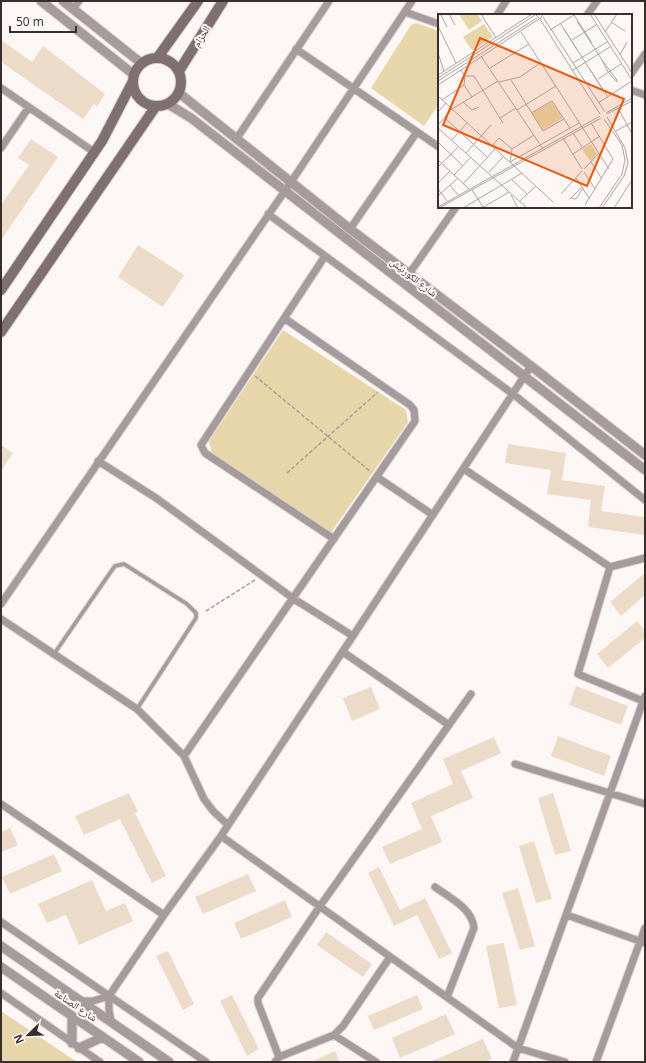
<svg xmlns="http://www.w3.org/2000/svg" width="646" height="1063" font-family="'Open Sans','Noto Naskh Arabic',sans-serif">
<style>
.green{fill:#e6d6a9}
.building{fill:#eddbca}
.lines{fill:none;stroke-linecap:round;stroke-linejoin:round}
.service-casing{stroke:#d9d2d1;stroke-width:5.5}
.minor-casing{stroke:#d9d2d1;stroke-width:9}
.tertiary-casing{stroke:#d9d2d1;stroke-width:11}
.secondary-casing{stroke:#d9d2d1;stroke-width:12}
.path{stroke:#a69f9d;stroke-width:1.5;stroke-dasharray:4 2;stroke-linecap:butt}
.service{stroke:#a69b9c;stroke-width:3.5}
.minor{stroke:#a69b9c;stroke-width:7}
.tertiary{stroke:#a69b9c;stroke-width:9}
.secondary{stroke:#7f6f70;stroke-width:10}
.labels{text-anchor:middle;stroke-width:4;stroke-linejoin:round;paint-order:stroke}
.street-label{font-size:10px;fill:#382e2b;stroke:#fcf6f5}
.inset-road{fill:none;stroke:#aea6a4;stroke-width:1}
.view{fill:#e8590c;fill-opacity:0.15;stroke:#e8590c;stroke-width:2}
.inset-edge{fill:none;stroke:#382e2b;stroke-width:2}
</style>
<rect width="100%" height="100%" fill="#fcf6f5"/>
<path class="green" d="M416 23 439 31V104L424 126 371 88 411 25Z
M283 330 406 410 408 422 330 534 212 454 209 441Z
M1 1011 77 1062H1Z"/>
<path class="building" d="M1 40 32 62 43 46 105 94 97 107 94 104 83 119 1 62Z
M31 139 58 157 1 240V205L29 165 18 158Z
M138 245 184 275 163 307 118 277Z
M508 444 566 453 562 480 605 486 601 511 645 517V535L588 527 591 500 547 494 551 470 505 463Z
M1 445 13 453 1 471Z
M645 573V595L621 616 610 602Z
M637 621 645 631V638L608 668 597 654Z
M576 686 628 706 621 725 569 705Z
M371 687 380 709 352 721 343 698Z
M558 736 611 756 604 776 551 756Z
M494 737 501 753 461 771 473 798 431 816 442 842 390 864 382 847 422 829 411 803 453 784 443 759Z
M129 793 138 812 135 813 166 876 152 883 120 819 84 835 75 816Z
M553 793 571 851 555 855 538 798Z
M10 828 18 845 1 852V832Z
M534 841 552 899 536 903 519 846Z
M54 854 62 871 10 894 2 877Z
M379 867 400 910 425 898 452 953 439 959 417 915 394 926 368 873Z
M248 874 256 891 203 914 195 897Z
M92 880 106 911 125 903 133 921 79 945 66 915 47 923 38 904Z
M518 888 535 946 520 950 502 893Z
M285 900 292 917 241 939 234 923Z
M326 932 372 964 363 977 317 945Z
M504 943 517 1005 499 1008 486 946Z
M168 951 194 1004 183 1010 156 956Z
M232 995 259 1049 247 1056 220 1001Z
M417 995 423 1009 374 1030 368 1016Z
M446 1014 455 1034 400 1058 392 1038Z
M483 1039 492 1059 486 1062H430Z
M335 1051 340 1062H311Z"/>
<g class="lines">
<g class="service-casing">
<path id="service" d="M54 654 112 570 115 566 124 564 187 604 196 613V618L137 709"/>
</g>
<g class="minor-casing">
<path id="minor" d="M73 9 79 1
M405 12 439 24
M497 15 506 1
M587 15 597 1
M296 49 439 147
M631 74 645 54
M1 88 94 152
M631 90 645 95
M237 138 329 1
M1 148 29 107
M268 214 513 394 645 500
M350 229 417 132
M325 256 201 445 205 453 334 539
M409 274 456 207
M98 461 156 498 294 599 353 636
M464 469 610 567
M377 477 433 515
M1 604 291 182 412 1
M1 619 137 709 184 756 204 799 213 811 228 825
M343 652 449 725
M643 701 578 674 610 567 645 558
M184 756 415 421 414 410 410 405 284 318
M515 764 645 804
M1 804 164 915
M221 836 518 1048 565 1062
M435 887C450 898 472 908 474 928L447 997
M567 915 645 943
M1 922 206 1062
M1 993 100 1062
M82 1001H93L109 996
M111 1021 109 1010V996L164 915 221 836 531 366
M334 1035 376 1062
M279 1057 334 1035 343 1026 390 957
M275 1062 279 1057 258 1003V998L320 906 471 694
M513 1062 645 696
M596 1062 645 928"/>
</g>
<g class="tertiary-casing">
<path id="tertiary" d="M41 1 133 74
M63 1 141 63
M179 93 350 229 531 366 645 455
M168 104 191 118 645 470
M1 946 169 1062
M1 967 139 1062
M72 1016V1043
M79 1048 103 1037"/>
</g>
<g class="secondary-casing">
<path id="secondary" d="M158 57 198 1
M133 82a24 24 0 1 1 48 0a24 24 0 1 1-48 0Z
M179 71 223 1
M1 290 102 141 132 83
M1 332 156 106"/>
</g>
<path class="path" d="M255 376 371 472
M287 473 378 392
M206 611 255 580"/>
<use href="#service" class="service"/>
<use href="#minor" class="minor"/>
<use href="#tertiary" class="tertiary"/>
<use href="#secondary" class="secondary"/>
</g>
<g class="labels">
<g class="street-label">
<text transform="translate(201 36) rotate(-58)" y="4">الحزام</text>
<text transform="translate(414 277) rotate(38)" y="4">شارع الكورنيش</text>
<text transform="translate(76 1005) rotate(34)" y="4">شارع الصناعة</text>
</g>
</g>
<g transform="translate(438 14)">
<rect width="194" height="194" fill="#fcf6f5"/>
<path d="M21 0H39L44 7 31 16ZM46 10 55 23 34 36 25 23ZM114 88 125 104 105 116 94 99ZM153 130 159 140 152 147 144 135Z" fill="#e6d6a9"/>
<path class="inset-road" d="M11 0 17 11M43 0 58 24M97 0 102 5 105 0M152 0 194 66M156 0 194 59M3 1 9 13M136 1 154 29M105 3 167 98M102 5 162 100M139 7 164 46M173 8 187 17M122 9 140 37M0 12 18 49M126 15 165 76M112 16 136 1M83 18 171 155M167 18 179 0M134 26 158 11M0 39 6 57M182 41 189 28M43 42 105 135M164 46 179 66V68L170 58ZM135 49 169 28M52 54 91 30M151 54 170 83M23 56 27 62H36L65 109M135 56 172 33M0 61 94 0M27 62 26 71 34 83M0 64 97 1M160 65 183 50M73 66 105 117 126 105M0 67 99 4M61 68 82 63 102 49M0 71 101 5M0 82 115 188M4 86 26 71M25 88 34 96 41 93M160 89 194 67M180 94 194 120M79 96 118 72M0 98 8 89M93 99 114 87 132 114M168 99 194 84M169 100 194 87M7 104 49 143M62 104 78 94M0 111 14 95 60 67M0 114 89 194M178 117 194 108M135 119 144 133M125 124 144 155M14 126 29 109M1 129 25 152M54 132 61 124 74 135 72 148M74 135 96 121M28 139 53 111M135 140 162 122M0 146 31 175M72 148 141 109M153 148 164 165M0 153 21 132M146 155 161 139M51 158 65 143M146 158 157 175M16 161 33 143M138 164 151 184M74 166 89 180M0 169 12 157M25 170 57 135M12 171 20 181M0 175 9 187M34 176 45 193M123 180 144 157M73 181 80 194M0 182 20 164M133 184 138 185 145 174M132 185 144 173M82 187 98 172M147 191 175 145 153 109M0 193 162 102M1 194 163 104M25 194 84 159M44 194 71 178M161 194 184 160 187 146 184 131 166 105M164 194 186 162 190 149 187 134 169 103M176 194 194 166"/>
<path class="view" d="M42 24 186 85 149 172 5 111Z"/>
<rect width="194" height="194" class="inset-edge"/>
</g>
<rect width="646" height="1063" fill="none" stroke="#382e2b" stroke-width="4"/>
<g transform="translate(28 1035) rotate(247)" stroke="#fcf6f5" stroke-width="3" paint-order="stroke">
<path d="M0-3L7 15L0 10L-7 15Z" fill="#382e2b"/>
<text y="-6" font-size="11" font-weight="bold" text-anchor="middle" fill="#382e2b">N</text>
</g>
<path d="M10 26v6h66v-6" fill="none" stroke="#382e2b" stroke-width="2"/>
<text x="16" y="26" font-size="12" fill="#382e2b" stroke="#fcf6f5" stroke-width="3" paint-order="stroke">50 m</text>
</svg>
